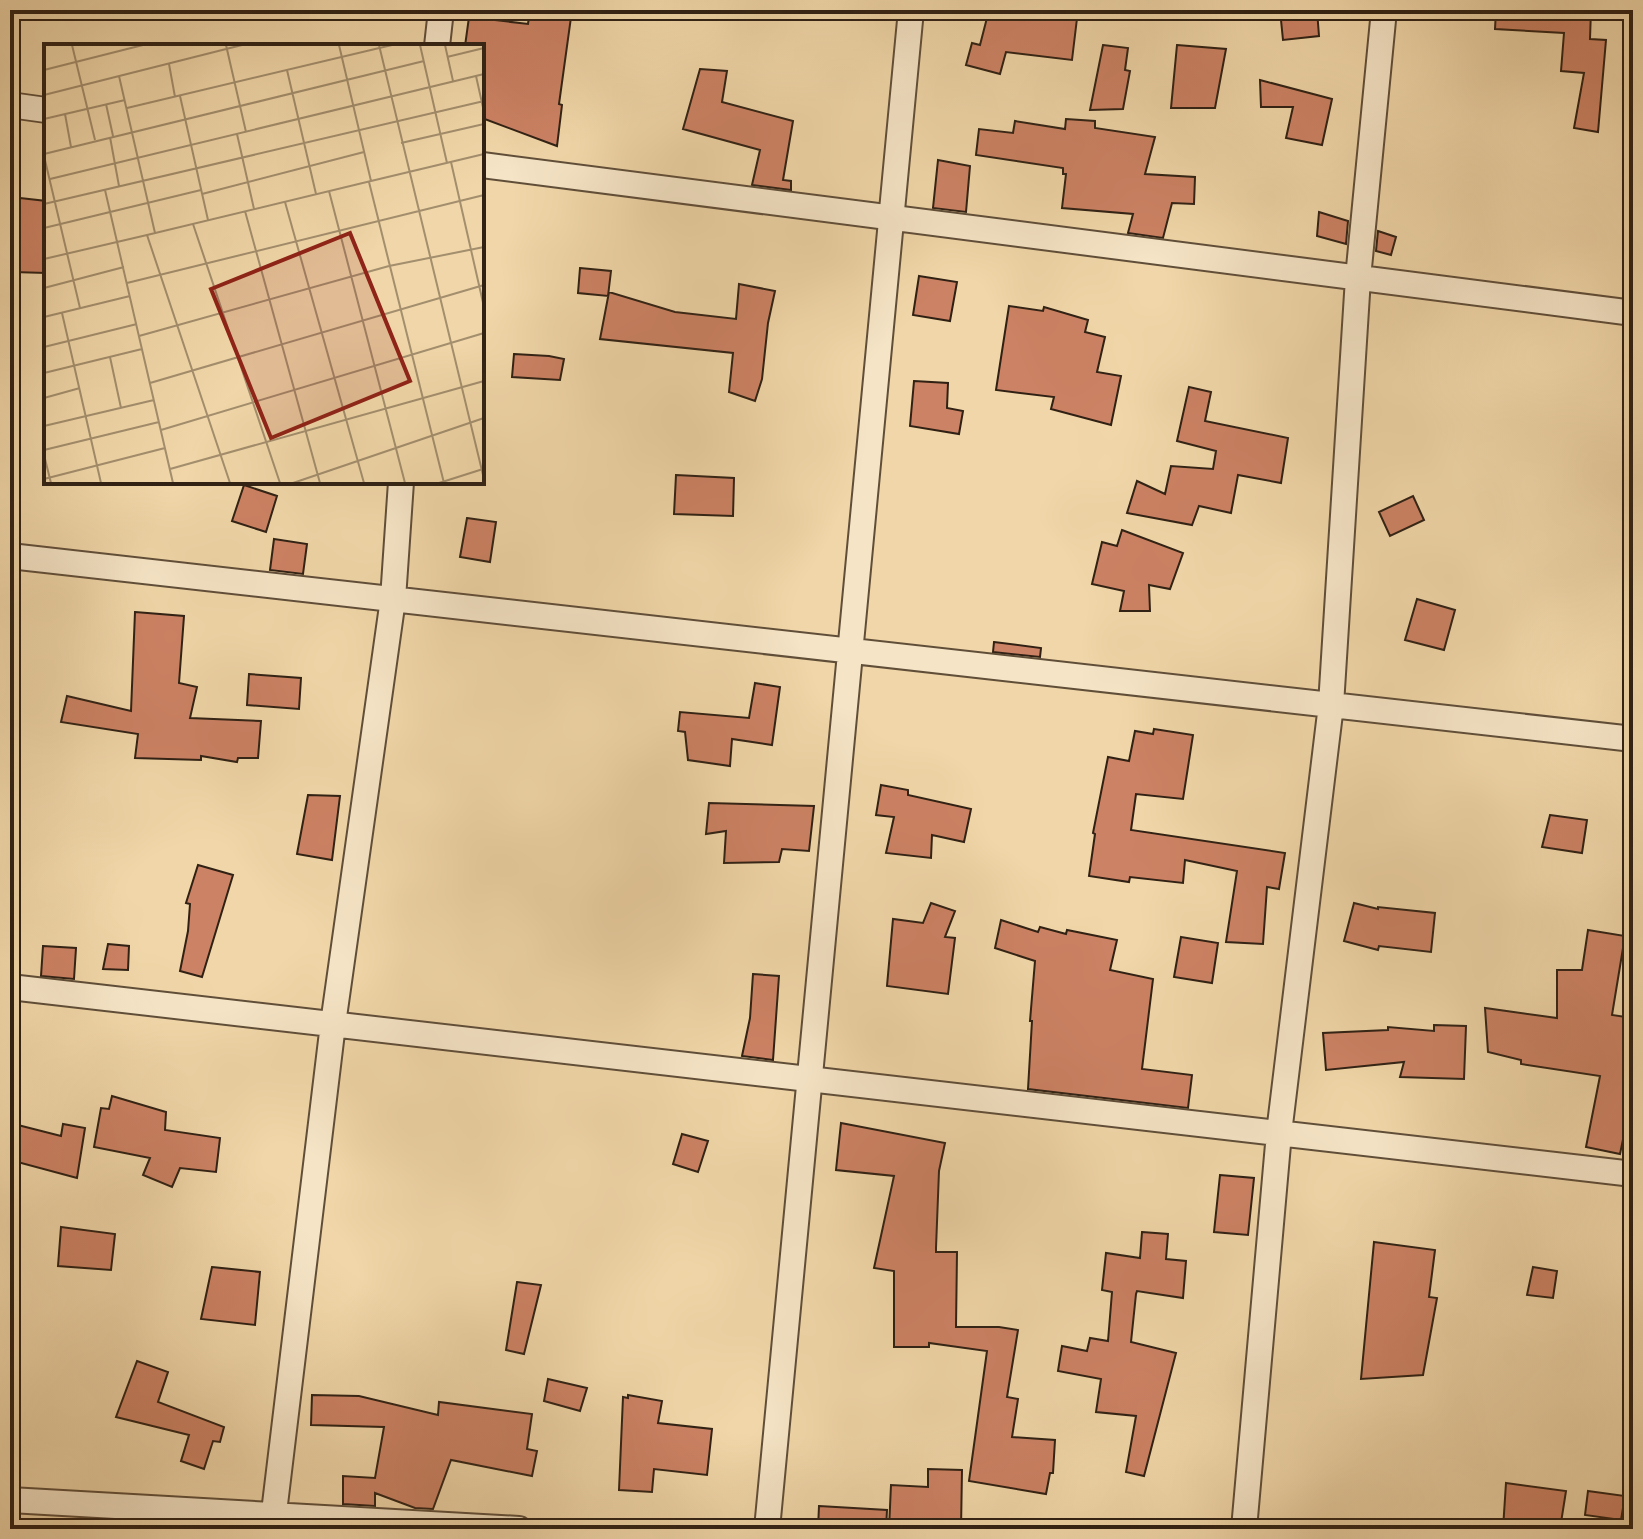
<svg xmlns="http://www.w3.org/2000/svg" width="1643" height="1539" font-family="'Libre Caslon Text',serif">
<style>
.building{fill:#cc8264;stroke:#302114;stroke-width:2}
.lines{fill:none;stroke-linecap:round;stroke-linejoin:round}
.minor-casing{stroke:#604e39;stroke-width:28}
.minor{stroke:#f5e4c6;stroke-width:24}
.inset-road{fill:none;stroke:#a38e6d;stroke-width:2}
.view{fill:#8f2418;fill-opacity:0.15;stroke:#8f2418;stroke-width:4}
.inset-edge{fill:none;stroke:#302114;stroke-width:4}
</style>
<rect width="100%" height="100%" fill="#f0d6a8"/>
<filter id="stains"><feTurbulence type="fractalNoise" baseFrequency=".0025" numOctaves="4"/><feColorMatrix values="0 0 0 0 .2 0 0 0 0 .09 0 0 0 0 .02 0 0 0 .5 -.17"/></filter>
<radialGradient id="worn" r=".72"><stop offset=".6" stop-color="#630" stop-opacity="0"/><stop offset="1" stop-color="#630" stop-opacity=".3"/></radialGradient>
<path class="building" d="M530 10H572L559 104 562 105 557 146 482 118V46H465L469 17 528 24Z
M989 10H1078L1072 60 1006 52 1000 74 966 65 972 43 980 45Z
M1280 10H1317L1319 36 1283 40Z
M1496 10H1591L1590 39 1606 40 1598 132 1574 128 1584 73 1561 71 1564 33 1495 29Z
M1103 45 1128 48 1125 70 1130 71 1123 109 1090 110Z
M1177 45 1226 49 1215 108H1171Z
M700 69 727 71 722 102 793 121 783 180 791 181V190L752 185 760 150 683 129Z
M1260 80 1332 99 1322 145 1286 138 1293 107H1261Z
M1066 119 1095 121V128L1155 137 1145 174 1195 177 1194 204 1172 203 1163 238 1128 233 1133 214 1062 208 1066 174H1063V168L976 155 979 129 1013 133 1015 121 1065 129Z
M938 160 970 166 966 212 933 208Z
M20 198 46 201V273L13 272 14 238Z
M1319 212 1348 221 1346 244 1317 236Z
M1378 231 1396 237 1391 255 1376 251Z
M580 268 611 271 608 296 578 293Z
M919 276 957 282 950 321 913 315Z
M739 284 775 291 768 323 762 379 755 401 729 392 733 353 600 339 609 292 675 312 736 319Z
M1009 306 1043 311 1044 307 1088 320 1085 332 1105 337 1097 372 1121 376 1111 425 1051 409 1054 397 996 390Z
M514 354 549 356 564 359 560 380 512 377Z
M914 381 948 383 947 408 963 411 959 434 910 426Z
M1189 387 1211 392 1205 421 1288 438 1281 483 1238 475 1231 513 1199 506 1192 525 1127 513 1137 481 1165 494 1171 466 1213 469 1216 451 1177 441Z
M676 475 734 478 733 516 674 514Z
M244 485 277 496 266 532 232 521Z
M1413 496 1424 520 1390 536 1379 512Z
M467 518 496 522 490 562 460 557Z
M1122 530 1183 553 1170 589 1149 585 1150 611H1120L1124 591 1092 584 1102 542 1117 546Z
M274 539 307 544 303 574 270 570Z
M1417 599 1455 610 1444 650 1405 640Z
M135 612 184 616 179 683 197 687 190 718 261 721 258 758H238L237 762 201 756V760L135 758 138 734 61 722 67 696 131 711Z
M994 642 1041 648 1040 657 993 652Z
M249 674 301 678 299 709 247 705Z
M755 683 780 687 772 745 732 739 730 766 688 760 685 732 678 731 680 712 749 718Z
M1154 729 1193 735 1183 799 1136 794 1131 830 1285 853 1279 889 1267 887 1263 944 1226 942 1237 871 1185 860 1183 883 1130 877 1129 882 1089 876 1095 834 1093 833 1108 757 1129 761 1135 731 1153 734Z
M881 785 908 790V795L971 809 964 842 932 835 931 858 886 853 894 817 876 815Z
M308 795 340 796 332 860 297 854Z
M709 803 814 806 809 851 782 849 779 862 724 863 726 831 706 834Z
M1550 815 1587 820 1582 853 1542 847Z
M198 865 233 875 202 977 180 971 188 931 190 904 186 903Z
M931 903 955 911 945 937 955 938 948 994 887 986 893 919 923 923Z
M1354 903 1378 909V907L1435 913 1431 952 1379 946 1378 950 1344 941Z
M1001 920 1038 932 1040 927 1066 934 1067 930 1117 940 1110 970 1153 979 1142 1069 1192 1075 1188 1108 1028 1089 1032 1021H1030L1035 961 995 948Z
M1588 930 1625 936 1612 1015 1633 1018V1091L1620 1154 1586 1147 1600 1076 1521 1064V1060L1488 1052 1485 1008 1557 1018V970H1582Z
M1181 937 1218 943 1212 983 1174 977Z
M108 944 129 946 128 970 103 969Z
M43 946 76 948 74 979 41 976Z
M753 974 779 976 773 1060 742 1056 750 1018Z
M1434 1025 1466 1026 1464 1079 1400 1077 1404 1062 1326 1070 1323 1033 1388 1030V1027L1434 1031Z
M112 1096 166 1112 165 1130 220 1138 216 1172 180 1168 172 1187 143 1175 150 1158 94 1147 101 1108 109 1109Z
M10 1123 61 1136 63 1124 85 1128 77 1178 10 1160Z
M841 1123 945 1143 939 1171 936 1248V1252H957L956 1327H999L1018 1330 1007 1397 1018 1399 1012 1437 1055 1440 1053 1473H1050L1046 1494 969 1481 987 1351 929 1343V1347H894V1271L874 1268 894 1176 836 1170Z
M682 1134 708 1141 698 1172 673 1164Z
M1220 1175 1254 1178 1248 1235 1214 1232Z
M61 1227 115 1234 111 1270 58 1266Z
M1142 1232 1168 1234 1166 1259 1186 1261 1183 1298 1137 1291 1136 1294 1131 1342 1176 1353 1144 1476 1126 1472 1136 1416 1096 1412 1101 1379 1058 1371 1062 1346 1087 1351 1090 1338 1108 1341 1112 1292 1102 1290 1106 1253 1140 1258Z
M1374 1242 1435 1250 1429 1297 1437 1298 1423 1375 1361 1379Z
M212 1267 260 1272 255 1325 201 1319Z
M1533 1267 1557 1271 1553 1298 1527 1295Z
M517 1282 541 1285 524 1354 506 1350Z
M137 1361 168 1372 158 1402 224 1427 220 1442 213 1441 204 1469 181 1461 189 1435 116 1417Z
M548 1379 587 1388 580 1411 544 1401Z
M312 1395 359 1396 438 1415 439 1402 532 1414 527 1449 537 1451 532 1476 451 1460 433 1509 415 1508 375 1493V1506L343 1504V1476L375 1478 384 1427 311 1425Z
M628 1395 662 1401 658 1423 712 1429 707 1475 654 1469 652 1492 619 1490 623 1397 628 1398Z
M928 1469 962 1470 961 1529H889L891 1485 928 1487Z
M1506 1483 1566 1491 1560 1529H1503Z
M1588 1491 1625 1496 1621 1520 1585 1515Z
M819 1506 887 1510 886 1529H818Z"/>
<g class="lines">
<g class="minor-casing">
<path id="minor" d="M437 46 441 10
M10 105 46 110
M482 165 1633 313
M10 556 1633 739
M10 987 1633 1174
M10 1500 519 1529
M272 1529 333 1024 393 599 401 482
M767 1529 911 10
M1244 1529 1279 1133 1331 705 1358 278 1384 10"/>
</g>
<use href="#minor" class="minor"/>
</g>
<g transform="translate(44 44)">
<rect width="440" height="440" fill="#f0d6a8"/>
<path class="inset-road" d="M28 1 51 96M182 1 202 88M335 1 440 435M376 1 403 119M401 1 409 37M403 13 440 4M125 20 131 53M0 26 99 1M243 26 272 150M75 32 111 189M432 32 440 68M0 51 198 1M136 52 164 176M62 60 69 92M83 64 348 1M21 70 27 103M0 75 81 56M193 90 210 165M66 93 75 142M357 99 440 80M0 110 380 17M0 112 36 264M407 118 440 263M6 135 440 30M327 137 440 110M325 138 400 439M61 146 129 439M285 147 361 439M158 150 320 108M241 158 320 439M0 160 440 57M201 167 276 439M149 180 236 439M0 184 157 146M0 215 103 191M83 239 440 151M0 244 80 223M18 269 57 439M0 273 86 252M95 292 345 222 440 203M0 303 93 280M66 313 77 364M0 329 98 305M106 339 440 241M0 354 36 344M0 382 110 356M117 386 440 289M0 406 115 378M0 411 7 439M126 425 440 337M0 435 121 404M186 439 103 191 327 137 295 1M249 439 440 374M395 439 439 425"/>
<path class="view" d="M306 189 366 337 227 394 167 245Z"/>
<rect width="440" height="440" class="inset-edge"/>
</g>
<rect width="1643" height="1539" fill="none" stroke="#f0d6a8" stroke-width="40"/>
<rect x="12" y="12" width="1619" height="1515" fill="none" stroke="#302114" stroke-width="4"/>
<rect x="20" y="20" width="1603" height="1499" fill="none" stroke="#302114" stroke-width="2"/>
<rect width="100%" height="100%" filter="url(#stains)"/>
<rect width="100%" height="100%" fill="url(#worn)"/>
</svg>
